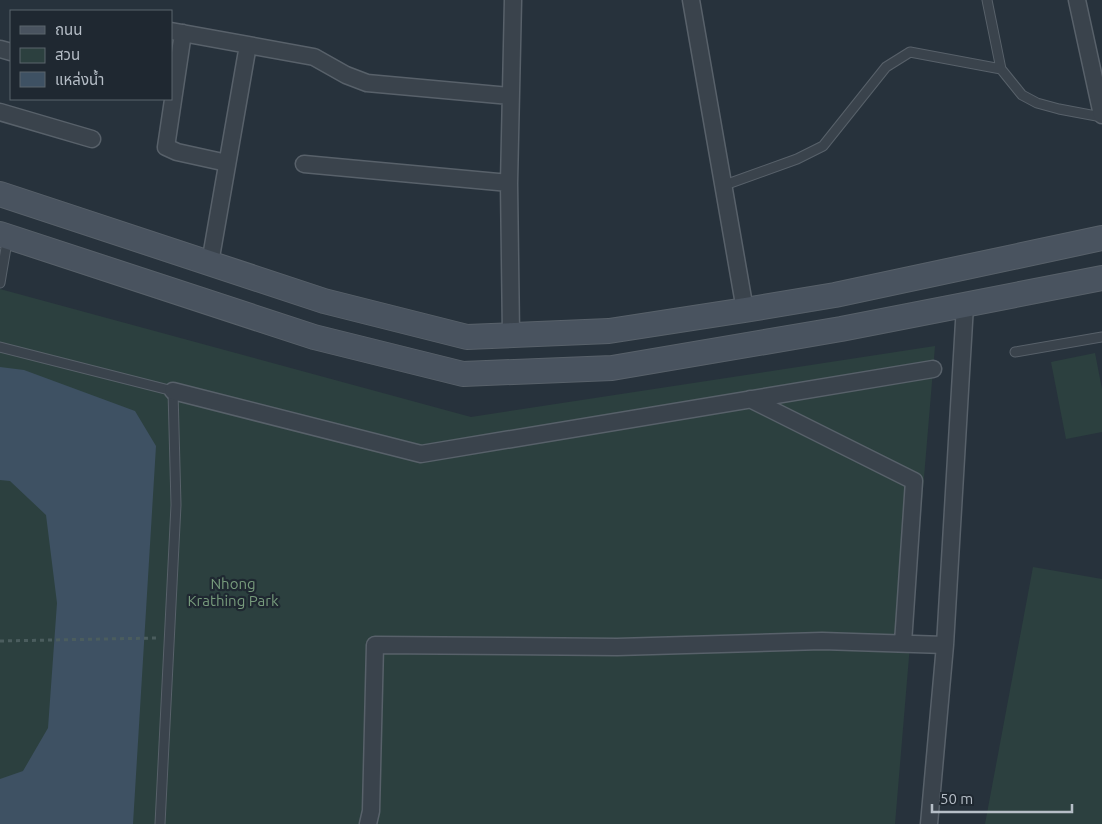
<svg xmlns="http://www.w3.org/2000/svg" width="1102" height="824" font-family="Ubuntu,'Noto Sans Thai',sans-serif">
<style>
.green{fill:#2c403f}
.water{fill:#3e5163}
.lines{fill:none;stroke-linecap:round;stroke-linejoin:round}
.service-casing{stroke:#58616a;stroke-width:11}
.minor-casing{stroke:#58616a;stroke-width:19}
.secondary-casing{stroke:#58616a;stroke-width:26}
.path{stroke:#4b5d5e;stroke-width:3;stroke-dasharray:4 4;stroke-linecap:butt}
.service{stroke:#3a434c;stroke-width:9}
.minor{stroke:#3a434c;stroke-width:16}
.secondary{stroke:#49535f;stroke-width:24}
.labels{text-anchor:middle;stroke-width:4.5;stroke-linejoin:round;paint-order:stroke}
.park-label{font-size:15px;fill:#779b7c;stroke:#1f2831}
</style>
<rect width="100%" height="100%" fill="#27323c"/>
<path class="green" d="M0 289 471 417 935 346 895 824H0Z
M1095 353 1102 389V432L1066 439 1051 362Z
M1033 567 1102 579V824H985Z"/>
<path class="water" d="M0 367 24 370 135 411 156 446 133 824H0V779L23 771 48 728 57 603 46 515 10 481 0 480Z"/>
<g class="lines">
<g class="service-casing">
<path id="service" d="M987 0 1001 69 1022 95 1037 103 1059 109 1102 117
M722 186 797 159 823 146 886 67 910 52 1001 69
M0 283 8 236
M0 347 173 391 176 505 160 824
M1015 352 1102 337"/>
</g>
<g class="minor-casing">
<path id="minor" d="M691 0 745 310
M1077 0 1102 115
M171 31 314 57 346 75 367 83 510 96
M183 33 166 147 177 152 227 163
M0 49 11 52
M0 112 92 139
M304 164 509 183
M210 263 248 45
M511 335 509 183 513 0
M173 391 421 454 933 369
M750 399 914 481 903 643
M368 824 371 811 375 645 617 647 822 641 945 645
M929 824 945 645 965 305"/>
</g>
<g class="secondary-casing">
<path id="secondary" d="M0 194 324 301 467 337 609 331 745 310 835 295 1102 238
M0 234 314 337 463 374 612 368 841 329 1102 278"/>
</g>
<path class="path" d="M0 641 156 638"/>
<use href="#service" class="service"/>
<use href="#minor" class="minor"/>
<use href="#secondary" class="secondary"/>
</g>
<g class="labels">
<g class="park-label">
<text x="233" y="589">Nhong<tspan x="233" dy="17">Krathing Park</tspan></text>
</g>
</g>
<rect x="10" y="10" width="162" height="90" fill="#1f2831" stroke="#5b646d"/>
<rect x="20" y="26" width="25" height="8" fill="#49535f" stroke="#5b646d"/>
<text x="55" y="35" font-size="15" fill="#b6bec7">ถนน</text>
<rect x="20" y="48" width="25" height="15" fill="#2c403f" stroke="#5b646d"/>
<text x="55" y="60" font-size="15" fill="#b6bec7">สวน</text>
<rect x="20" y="72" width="25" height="15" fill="#3e5163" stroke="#5b646d"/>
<text x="55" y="85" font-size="15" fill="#b6bec7">แหล่งน้ำ</text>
<path d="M932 804v8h140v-8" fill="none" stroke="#b6bec7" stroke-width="2.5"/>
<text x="940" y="804" font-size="15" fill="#b6bec7" stroke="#1f2831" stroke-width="4" paint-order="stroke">50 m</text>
</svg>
